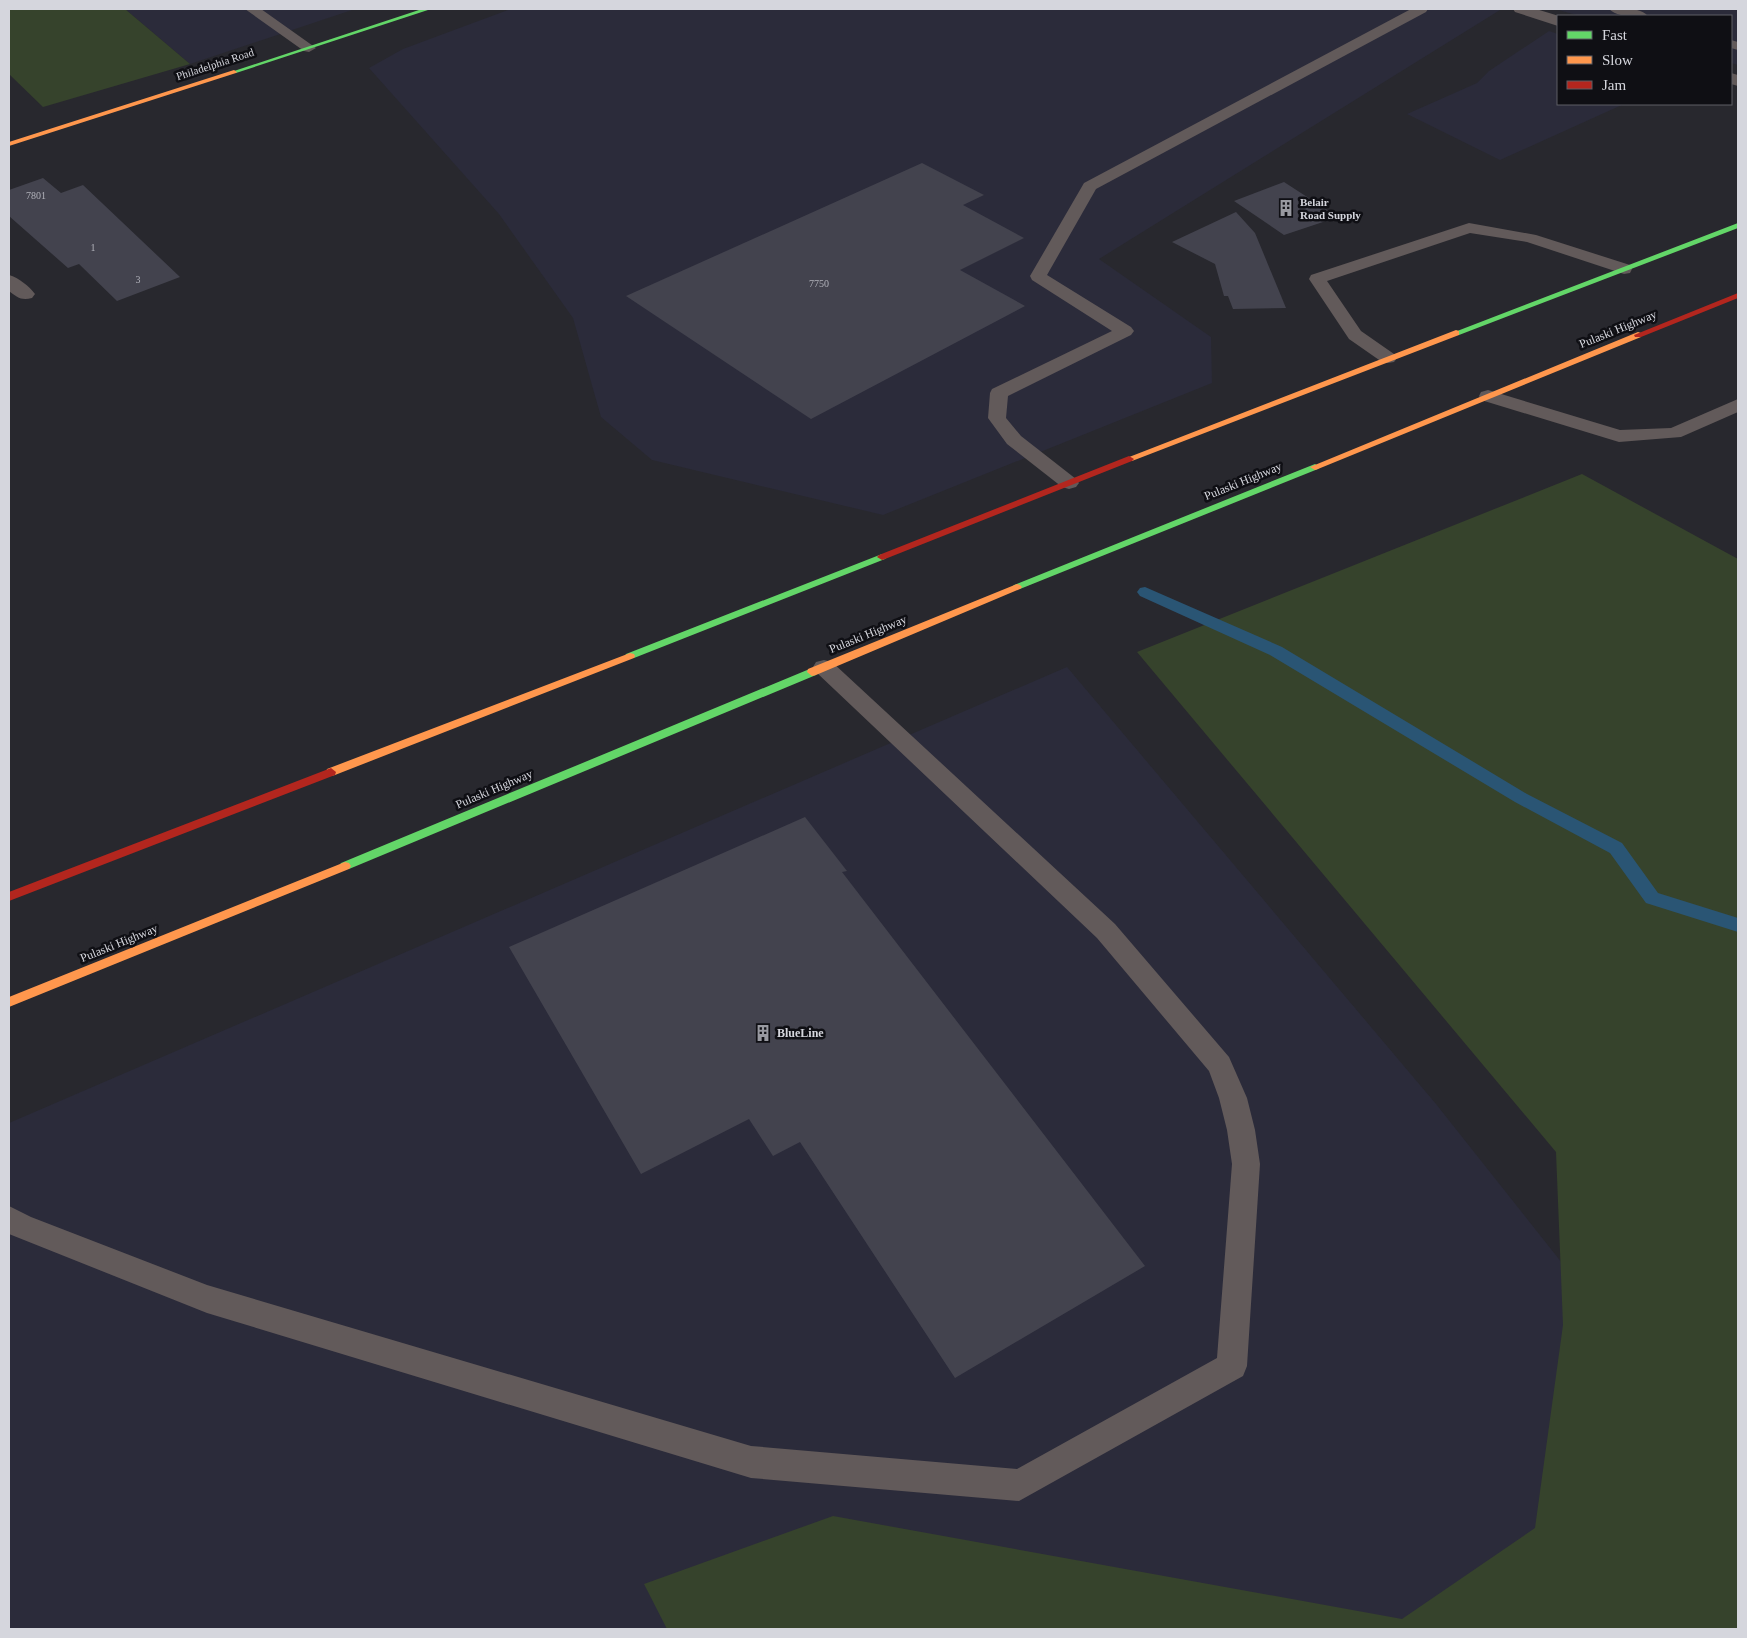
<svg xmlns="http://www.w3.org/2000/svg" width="1747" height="1638" font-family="'Times New Roman',serif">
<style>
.built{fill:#2b2b3a}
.green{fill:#36432c}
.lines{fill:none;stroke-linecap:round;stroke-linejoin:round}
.stream{fill:#2a5574;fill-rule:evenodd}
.building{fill:#43434e}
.lane{fill:#625a5a;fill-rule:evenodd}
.street{fill:#625a5a;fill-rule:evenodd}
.fast{fill:#63d668;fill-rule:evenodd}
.slow{fill:#ff974d;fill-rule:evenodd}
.jam{fill:#b3261e;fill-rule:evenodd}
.labels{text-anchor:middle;stroke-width:5;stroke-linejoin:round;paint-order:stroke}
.number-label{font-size:10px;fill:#b0b1b9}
.far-street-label{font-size:11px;fill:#d5d6dd;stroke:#0f0f14}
.far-poi-label{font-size:11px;font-weight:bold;fill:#d5d6dd;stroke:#0f0f14;text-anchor:start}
.street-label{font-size:12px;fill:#d5d6dd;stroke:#0f0f14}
.poi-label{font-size:12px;font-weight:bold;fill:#d5d6dd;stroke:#0f0f14;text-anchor:start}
</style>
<rect width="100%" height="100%" fill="#28282e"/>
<path class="built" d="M125 9H355L190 64Z
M511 9H1495L1500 10 1099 259 1211 337 1212 383 883 515 652 460 601 417 573 318 499 214 369 68 403 49Z
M1555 9H1738V65L1731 63V16H1580Z
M1549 31 1558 34V104H1624L1500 160 1407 114 1477 83 1489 71Z
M1067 667 1436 1104 1738 1485V1629H9V1123Z"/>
<path class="green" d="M9 9H125L190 64 43 107 9 74Z
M1582 474 1738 559V1629H667L644 1584 833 1516 1402 1619 1535 1528 1563 1325 1556 1152 1137 652Z"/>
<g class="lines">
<path class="stream" d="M1145 587 1282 647 1527 794 1622 843 1658 893 1738 918V932L1646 903 1610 853 1515 802 1270 655 1140 596 1137 592 1140 588Z"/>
</g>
<path class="building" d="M922 163 984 195 963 205 1024 238 960 270 1025 306 811 419 626 296Z
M43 178 61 193 83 185 180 277 117 301 79 264 68 268 9 216V190Z
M1284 182 1338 217 1284 235 1234 201Z
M1236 212 1255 233 1286 308 1233 309 1228 296H1224L1215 264 1172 242Z
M805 817 847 871 842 872 1145 1266 955 1378 800 1142 773 1156 749 1119 641 1174 509 947Z"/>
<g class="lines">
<path class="lane" d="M245 9H261L316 48 309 52 304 51Z
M1411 9H1428L1426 12 1096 189 1047 275 1131 327 1134 331 1131 335 1008 396 1006 418 1021 436 1076 479 1079 483 1076 487 1069 489 1062 487 1007 444 988 418 990 393 992 389 1112 331 1032 280 1030 276 1084 183Z
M1609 9C1621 8 1639 7 1648 16 1636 17 1618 18 1609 9Z
M1731 40 1738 42V50L1731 48Z
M1469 223 1536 235 1630 265 1632 269 1630 273 1624 274 1527 242 1470 233 1327 281 1361 331 1394 354 1397 358 1394 362 1388 363 1382 362 1349 339 1309 279 1311 275Z
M1488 390 1620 430 1671 428 1738 399V412L1681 437 1619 442 1481 400 1479 396 1481 392Z
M824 660 832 662 1115 924 1229 1057 1247 1098 1255 1130 1260 1164 1247 1366 1243 1376 1019 1501 751 1478 207 1313 9 1234V1206L31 1217 207 1285 751 1446 1017 1469 1217 1358 1232 1164 1227 1130 1219 1098 1209 1071 1097 938 816 672 813 667 816 662Z"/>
<path class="street" d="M1513 9H1536L1559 16 1558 26 1515 12Z
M1731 73 1738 75V86L1731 84Z
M9 275C19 278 29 286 35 294L32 298C21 301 17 297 9 291Z"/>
<path class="fast" d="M422 9H431L236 73 231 72Z
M1738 223V228L1459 335H1453L1452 333Z
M1315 464 1320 467 1318 469 1020 589H1014L1012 587 1014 585Z
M882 554 885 555 887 557 885 559 634 658H626L625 656 626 654Z
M812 668 816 669 817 672 816 675 349 869H341L339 866 341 863Z"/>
<path class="slow" d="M234 70 237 72 236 73 9 146V142Z
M1456 330 1459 331V335L1132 461H1126L1124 459Z
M1638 332 1641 333V337L1318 469 1315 470 1310 467Z
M1017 584 1020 585 1022 587 1020 589 816 675 812 676 807 672 808 669Z
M630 653 634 654 635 656 634 658 335 775 331 776 326 772 327 769Z
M345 862 349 863 351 866 349 869 9 1007V997Z"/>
<path class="jam" d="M1738 293V298L1641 337H1635L1634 335Z
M1129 456 1134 459 1132 461 885 559 882 560 877 557 879 555Z
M331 768 336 772 335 775 9 901V892Z"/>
</g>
<defs>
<g id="building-bare" transform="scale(1.35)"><path d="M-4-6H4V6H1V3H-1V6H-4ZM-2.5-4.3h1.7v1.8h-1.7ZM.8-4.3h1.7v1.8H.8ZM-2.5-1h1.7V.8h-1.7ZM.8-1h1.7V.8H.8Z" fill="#9899a0" stroke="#0f0f14" stroke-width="2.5" paint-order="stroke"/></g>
</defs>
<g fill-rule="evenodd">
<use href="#building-bare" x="1286" y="208"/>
<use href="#building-bare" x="763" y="1033"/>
</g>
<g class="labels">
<g class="number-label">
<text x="36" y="199">7801</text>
<text x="93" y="251">1</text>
<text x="138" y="283">3</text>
<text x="819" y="287">7750</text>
</g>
<g class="far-street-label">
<text transform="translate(215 64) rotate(-18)" y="4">Philadelphia Road</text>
</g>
<g class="far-poi-label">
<text x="1300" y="206">Belair<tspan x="1300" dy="13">Road Supply</tspan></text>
</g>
<g class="street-label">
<text transform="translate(1618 329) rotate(-22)" y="4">Pulaski Highway</text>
<text transform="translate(1243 481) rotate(-22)" y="4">Pulaski Highway</text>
<text transform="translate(868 634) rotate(-22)" y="4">Pulaski Highway</text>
<text transform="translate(494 789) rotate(-23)" y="4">Pulaski Highway</text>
<text transform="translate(119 943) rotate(-22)" y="4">Pulaski Highway</text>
</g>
<g class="poi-label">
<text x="777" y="1037">BlueLine</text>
</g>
</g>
<rect width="1747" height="1638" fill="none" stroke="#d5d6dd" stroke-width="20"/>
<rect x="1557" y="15" width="175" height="90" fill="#0f0f14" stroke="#5e5f64"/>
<rect x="1567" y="31" width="25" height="8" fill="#63d668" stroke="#5e5f64"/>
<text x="1602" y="40" font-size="15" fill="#d5d6dd">Fast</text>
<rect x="1567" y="56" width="25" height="8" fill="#ff974d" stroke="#5e5f64"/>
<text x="1602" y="65" font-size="15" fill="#d5d6dd">Slow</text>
<rect x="1567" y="81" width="25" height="8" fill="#b3261e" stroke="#5e5f64"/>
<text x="1602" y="90" font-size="15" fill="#d5d6dd">Jam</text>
</svg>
